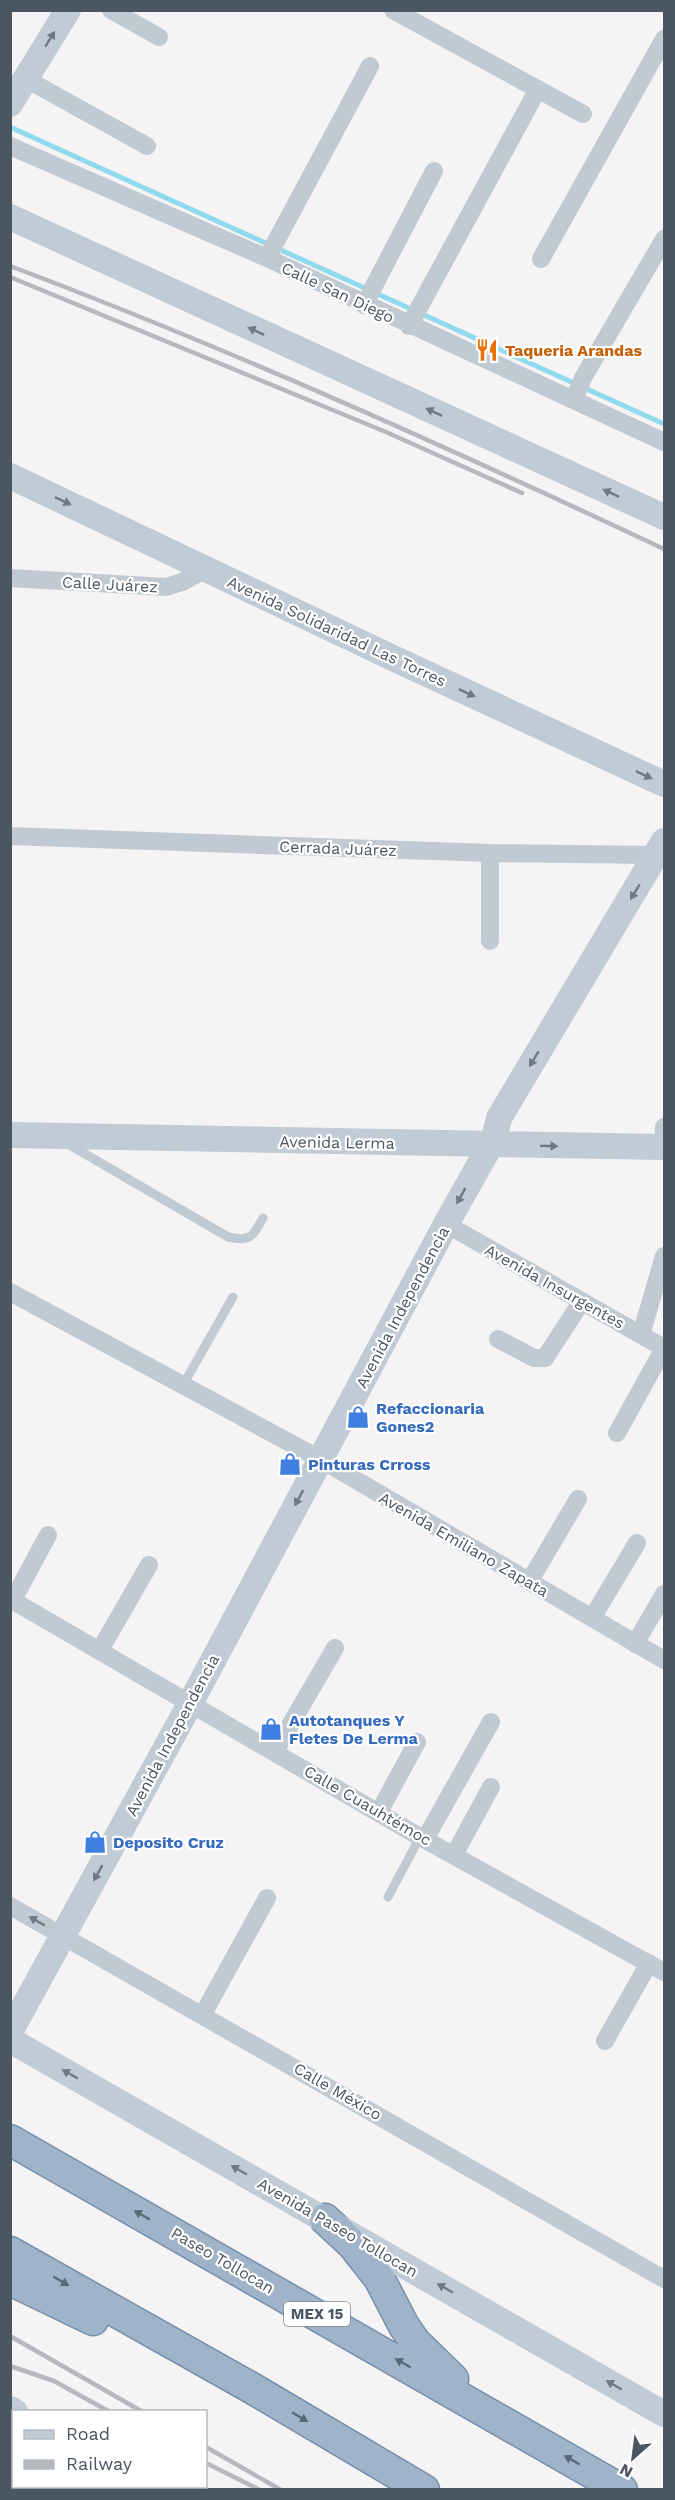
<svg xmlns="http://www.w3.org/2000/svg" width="675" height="2500" font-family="'Work Sans',sans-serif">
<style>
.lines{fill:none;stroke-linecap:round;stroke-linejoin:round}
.stream{stroke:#90daee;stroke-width:5}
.trunk-casing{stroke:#7690ad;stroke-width:33}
.service{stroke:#c1cad2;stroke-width:9}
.minor{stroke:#c1cad2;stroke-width:18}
.secondary{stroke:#c1cbd6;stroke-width:26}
.trunk{stroke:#9fb4c9;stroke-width:30}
.rail{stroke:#b5b8bd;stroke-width:4.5}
.oneway{fill:#6e7984}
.oneway2{fill:#6e7983}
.oneway3{fill:#5b6976}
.labels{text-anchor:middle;stroke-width:4.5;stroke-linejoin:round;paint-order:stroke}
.shield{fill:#fff;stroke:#808990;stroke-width:1.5}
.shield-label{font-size:15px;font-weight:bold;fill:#4a5661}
.street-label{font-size:16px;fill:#4a5661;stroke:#fff}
.food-label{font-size:16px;font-weight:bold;fill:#c56008;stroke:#fff;text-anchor:start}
.shop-label{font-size:16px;font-weight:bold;fill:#366cbe;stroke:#fff;text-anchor:start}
</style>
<rect width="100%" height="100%" fill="#f5f3f3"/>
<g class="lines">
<path class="stream" d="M10 127 664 424"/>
<g class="trunk-casing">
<path id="trunk" d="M10 2140 622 2490
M325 2219 353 2245 379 2278 404 2326 415 2342 453 2379
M10 2252 250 2387 424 2490
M10 2280 93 2320"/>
</g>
<path class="service" d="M68 1144 228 1237C251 1242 252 1237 263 1218
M183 1385 233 1297
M388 1897 420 1837
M10 2458 14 2460
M69 2486 76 2490
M39 2490 42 2486"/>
<path class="minor" d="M111 10 159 37
M393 10 583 114
M26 79 147 146
M10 146 267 258 664 442
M267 258 370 66
M541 259 664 39
M364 305 434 171
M409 326 538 89
M574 399 584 376 664 239
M10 578 166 587 182 582 206 569
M10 836 490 853 657 855 663 858
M490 853V941
M663 1147 664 1127
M446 1224 664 1348 617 1433
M10 1292 320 1459 664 1660
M641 1335 664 1256
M498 1339 534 1358H545L582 1301
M529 1582 578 1499
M10 1599 420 1837 664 1972
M13 1600 48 1535
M592 1618 637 1543
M635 1644 664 1594
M100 1650 149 1565
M275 1751 335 1648
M379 1812 417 1742
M425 1839 491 1722
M454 1855 491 1787
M10 1906 664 2279
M203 2014 267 1898
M605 2041 649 1963"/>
<path class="secondary" d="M10 104 68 10
M10 217 664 517
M10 476 395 659 664 784
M10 1135 664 1147
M10 2032 191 1702 446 1224 494 1139 499 1118 664 841
M10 2040 664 2414
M10 2409 15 2412
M148 2486 154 2490"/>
<use href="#trunk" class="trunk"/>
<path class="rail" d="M10 266C233 350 449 448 664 549
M10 277 386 432 522 493
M10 2336 143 2412
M10 2366 54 2381 110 2412
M206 2447 281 2490
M206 2463 260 2490
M115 2490H162"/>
</g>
<defs><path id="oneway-solid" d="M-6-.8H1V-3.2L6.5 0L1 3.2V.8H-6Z" transform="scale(1.5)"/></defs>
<g class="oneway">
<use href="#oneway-solid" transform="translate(50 39) rotate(-58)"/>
<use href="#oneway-solid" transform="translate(256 331) rotate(-155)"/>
<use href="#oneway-solid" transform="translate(434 412) rotate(-155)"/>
<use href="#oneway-solid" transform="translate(611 493) rotate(-155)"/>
<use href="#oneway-solid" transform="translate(63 501) rotate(26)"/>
<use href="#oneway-solid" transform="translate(467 693) rotate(25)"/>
<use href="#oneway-solid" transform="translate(644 775) rotate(25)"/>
<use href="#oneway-solid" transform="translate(635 892) rotate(121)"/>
<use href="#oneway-solid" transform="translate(534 1059) rotate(121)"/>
<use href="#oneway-solid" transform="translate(549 1146) rotate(1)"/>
<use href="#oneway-solid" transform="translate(461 1196) rotate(119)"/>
<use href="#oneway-solid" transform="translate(299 1498) rotate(118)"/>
<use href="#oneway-solid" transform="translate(98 1873) rotate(119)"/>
<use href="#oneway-solid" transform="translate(70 2074) rotate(-150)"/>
<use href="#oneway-solid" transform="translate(239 2170) rotate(-150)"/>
<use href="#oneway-solid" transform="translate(445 2288) rotate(-150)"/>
<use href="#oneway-solid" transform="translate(614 2385) rotate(-150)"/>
</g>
<use class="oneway2" href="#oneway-solid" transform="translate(37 1921) rotate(-150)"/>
<g class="oneway3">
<use href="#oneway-solid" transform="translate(142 2215) rotate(-150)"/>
<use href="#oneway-solid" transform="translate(61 2281) rotate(30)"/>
<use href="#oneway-solid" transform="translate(403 2363) rotate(-150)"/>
<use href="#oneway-solid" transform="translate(300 2417) rotate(30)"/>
<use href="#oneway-solid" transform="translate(572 2460) rotate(-150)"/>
</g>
<defs>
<g id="restaurant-bare" transform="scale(1.8)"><path d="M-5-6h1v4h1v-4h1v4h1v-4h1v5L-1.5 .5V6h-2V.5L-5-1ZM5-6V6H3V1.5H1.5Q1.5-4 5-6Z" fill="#e8710a" stroke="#fff" stroke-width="2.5" paint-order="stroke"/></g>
<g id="shop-bare" transform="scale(1.8)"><path d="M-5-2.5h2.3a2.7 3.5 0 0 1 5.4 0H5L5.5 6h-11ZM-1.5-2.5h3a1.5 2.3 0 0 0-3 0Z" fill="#3f7fe0" stroke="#fff" stroke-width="2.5" paint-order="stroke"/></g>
</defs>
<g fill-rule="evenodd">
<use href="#restaurant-bare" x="487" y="350"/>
<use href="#shop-bare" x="358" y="1417"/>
<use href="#shop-bare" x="290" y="1464"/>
<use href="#shop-bare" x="271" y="1729"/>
<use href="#shop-bare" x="95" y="1842"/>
</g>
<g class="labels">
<rect class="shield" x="284" y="2302" width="66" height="24" rx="4.5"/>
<g class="shield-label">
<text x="317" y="2319">MEX 15</text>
</g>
<g class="street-label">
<text transform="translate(338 292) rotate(25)" y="6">Calle San Diego</text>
<text transform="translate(110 584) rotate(3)" y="6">Calle Juárez</text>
<text transform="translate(337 631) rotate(25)" y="6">Avenida Solidaridad Las Torres</text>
<text transform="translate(338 848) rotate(2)" y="6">Cerrada Juárez</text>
<text transform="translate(337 1142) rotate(1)" y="6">Avenida Lerma</text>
<text transform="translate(555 1286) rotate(29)" y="6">Avenida Insurgentes</text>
<text transform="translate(402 1307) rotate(-62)" y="6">Avenida Independencia</text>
<text transform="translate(464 1544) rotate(30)" y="6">Avenida Emiliano Zapata</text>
<text transform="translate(172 1735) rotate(-62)" y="6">Avenida Independencia</text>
<text transform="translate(368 1805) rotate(30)" y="6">Calle Cuauhtémoc</text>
<text transform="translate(338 2091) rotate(30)" y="6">Calle México</text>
<text transform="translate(338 2227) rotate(30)" y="6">Avenida Paseo Tollocan</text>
<text transform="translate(223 2260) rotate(30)" y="6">Paseo Tollocan</text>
</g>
<g class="food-label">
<text x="505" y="356">Taqueria Arandas</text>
</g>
<g class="shop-label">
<text x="376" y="1414">Refaccionaria<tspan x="376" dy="18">Gones2</tspan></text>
<text x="308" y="1470">Pinturas Crross</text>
<text x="289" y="1726">Autotanques Y<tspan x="289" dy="18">Fletes De Lerma</tspan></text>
<text x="113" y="1848">Deposito Cruz</text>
</g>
</g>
<rect width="675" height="2500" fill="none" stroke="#4a5661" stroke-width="24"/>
<rect x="12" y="2410" width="195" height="78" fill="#ffffff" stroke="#b7bbc0" stroke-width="1.5"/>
<rect x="24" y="2430" width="30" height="9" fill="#c1cbd6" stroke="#b7bbc0" stroke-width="1.5"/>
<text x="66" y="2440" font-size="18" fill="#4a5661">Road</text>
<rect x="24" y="2460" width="30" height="9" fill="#b5b8bd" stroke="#b7bbc0" stroke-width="1.5"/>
<text x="66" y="2470" font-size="18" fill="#4a5661">Railway</text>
<g transform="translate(633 2458) rotate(208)" stroke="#ffffff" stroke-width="4.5" paint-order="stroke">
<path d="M0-4.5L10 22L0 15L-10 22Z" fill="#4a5661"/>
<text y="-9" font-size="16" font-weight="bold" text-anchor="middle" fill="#4a5661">N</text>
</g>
</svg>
